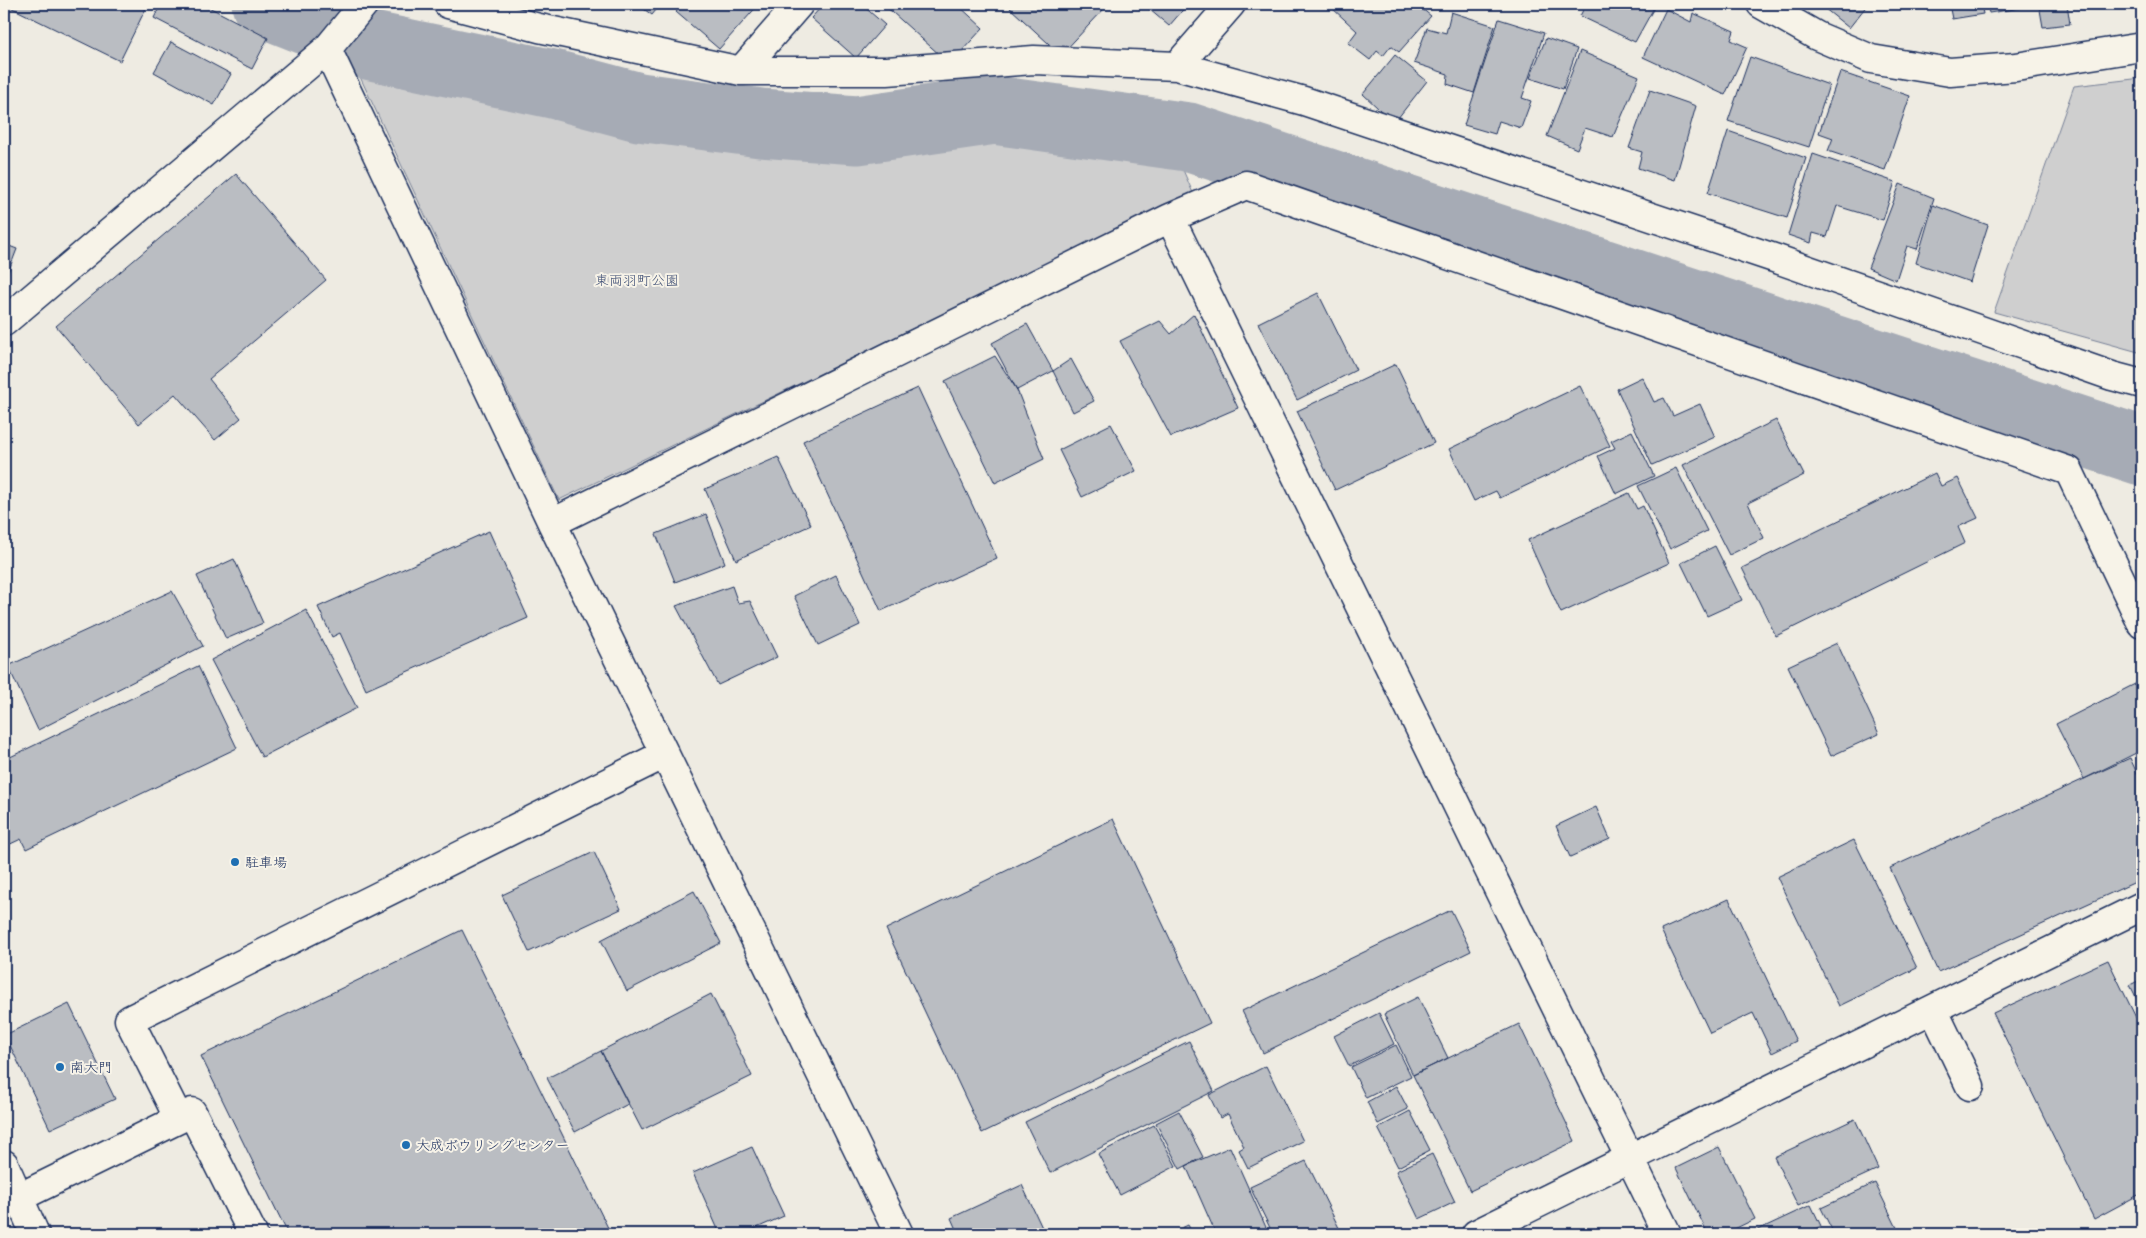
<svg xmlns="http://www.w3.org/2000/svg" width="2146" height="1238" font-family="'Balsamiq Sans','Klee One',sans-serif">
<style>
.green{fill:#cfcfcf;stroke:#757f96}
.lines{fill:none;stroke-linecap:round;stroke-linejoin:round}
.river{stroke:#a6abb5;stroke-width:69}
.building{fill:#babdc2;stroke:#1b2f5e}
.minor-casing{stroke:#1b2f5e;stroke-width:31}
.major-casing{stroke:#1b2f5e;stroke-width:31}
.minor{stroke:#f7f3e8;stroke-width:28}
.major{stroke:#f7f3e8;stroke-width:28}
.poi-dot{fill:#1f6fb2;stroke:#f7f3e8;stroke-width:2}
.labels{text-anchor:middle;stroke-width:4;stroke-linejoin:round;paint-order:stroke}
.park-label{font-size:14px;fill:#3f4f75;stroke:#f7f3e8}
.poi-label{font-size:14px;fill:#1b2f5e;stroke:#f7f3e8;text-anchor:start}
</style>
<rect width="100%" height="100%" fill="#eeebe2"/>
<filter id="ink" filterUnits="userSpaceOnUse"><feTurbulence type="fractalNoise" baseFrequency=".02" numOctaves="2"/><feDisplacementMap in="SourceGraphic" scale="10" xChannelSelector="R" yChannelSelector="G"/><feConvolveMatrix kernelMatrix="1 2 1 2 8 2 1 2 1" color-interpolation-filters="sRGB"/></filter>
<g filter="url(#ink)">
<path class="green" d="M345 45 370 54 551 92 641 115 855 139 995 118 1186 149 1183 170 1193 193 559 500Z
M2142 78V353L1994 312 2074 86Z"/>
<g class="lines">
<path class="river" d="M266 4 372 46 553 84 639 107 761 123 857 130 994 110 1188 137 2142 451"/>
</g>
<path class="building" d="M4 4H148L120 61Z
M161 4H203L268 38 252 69 154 18Z
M516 4H537L529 14Z
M637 4H661L652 15Z
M683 4H759L719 49 676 12Z
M824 4H861L885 25 856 58 811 18Z
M883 4H957L983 28 950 64Z
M1014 4H1099L1104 9 1061 55 1010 8Z
M1143 4H1188L1169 26Z
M1336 4H1416L1431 16 1399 52 1391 46 1383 56 1377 51 1370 60 1348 43 1357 31 1332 8Z
M1586 4H1656L1635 42 1580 16Z
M1819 4H1868L1849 28Z
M1949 4H1981L1983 14 1952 19Z
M1987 4H2021V8L1989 13Z
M2039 4H2067L2070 24 2043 27Z
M1666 9 1691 22 1693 13 1734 31 1731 40 1747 47 1725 95 1643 57Z
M1451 12 1495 26 1474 93 1447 84 1448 74 1414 63 1427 28 1446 33Z
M1499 19 1544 33 1522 98 1531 101 1521 128 1499 121 1495 134 1464 125Z
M1546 38 1577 49 1563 89 1530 78Z
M171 42 231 74 214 105 154 72Z
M1580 51 1639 76 1613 137 1585 128 1577 149 1547 136Z
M1395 55 1427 81 1394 123 1363 94Z
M1750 57 1829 85 1809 147 1728 121Z
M1840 72 1910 96 1885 170 1828 151 1833 138 1819 133Z
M1650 90 1696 106 1675 180 1638 168 1642 152 1629 148Z
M1728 131 1806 158 1787 218 1708 193Z
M1813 154 1895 182 1883 220 1837 206 1827 237 1813 233 1811 243 1788 235Z
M236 174 326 280 209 379 241 418 215 440 175 394 139 424 56 326Z
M1900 184 1934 198 1917 249 1907 246 1896 280 1868 268Z
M1933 205 1988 225 1970 282 1916 263Z
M4 244 17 249 4 283Z
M1318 293 1356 370 1297 400 1258 323Z
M1194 314 1238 408 1171 437 1120 341 1160 321 1171 334Z
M1027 324 1053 371 1017 390 992 343Z
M995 356 1017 390 1044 459 995 483 945 381Z
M1071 359 1094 401 1073 412 1053 371Z
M1396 364 1434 443 1335 490 1297 411Z
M1642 377 1654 402 1664 398 1673 416 1700 404 1715 437 1652 465 1617 389Z
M1580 386 1610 446 1500 498 1496 491 1474 501 1449 449Z
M918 388 997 558 881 611 803 441Z
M1776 420 1804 475 1748 503 1764 538 1729 555 1683 465Z
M1111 424 1136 471 1082 497 1059 450Z
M1632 431 1654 476 1616 494 1598 456 1615 448 1611 441Z
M778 457 811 525 736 560 705 489Z
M1676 468 1707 531 1670 549 1638 486Z
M1935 473 1941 486 1958 478 1978 518 1958 527 1965 543 1776 636 1742 568Z
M1629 493 1637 509 1643 506 1669 563 1561 613 1528 540Z
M706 514 725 563 675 582 656 534Z
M489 531 528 618 366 690 340 633 332 637 318 607Z
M1715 546 1742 600 1707 616 1681 563Z
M234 559 263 623 226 639 197 576Z
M836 575 860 625 818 645 794 596Z
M732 586 738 603 750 601 777 657 718 685 676 606Z
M172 591 203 646 38 730 8 666Z
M306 610 357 708 262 757 211 660Z
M1837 643 1879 734 1831 756 1788 666Z
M198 666 237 748 26 849 21 839 4 847V760Z
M2139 682 2142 688V750L2084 779 2056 724Z
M2130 758 2142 784V879L1938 972 1890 868Z
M1596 807 1610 839 1570 857 1556 826Z
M1113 819 1210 1023 982 1133 886 929Z
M1854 840 1917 968 1839 1006 1777 877Z
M594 852 621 909 529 952 502 895Z
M694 891 721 943 627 991 601 940Z
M1729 899 1796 1041 1772 1053 1753 1013 1710 1033 1661 930Z
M1451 910 1471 951 1263 1053 1242 1011Z
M462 930 611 1234H288L201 1056Z
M2108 960 2142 1030V1193L2094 1219 1993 1013Z
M2142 979V1009L2130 985Z
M711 994 752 1076 642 1130 601 1051Z
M1418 997 1448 1058 1413 1075 1384 1014Z
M69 1004 115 1099 50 1129 5 1035Z
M1379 1013 1394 1044 1349 1066 1334 1036Z
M1519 1024 1575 1141 1470 1191 1413 1075Z
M1189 1041 1214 1091 1050 1173 1025 1122Z
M1396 1045 1411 1076 1366 1098 1351 1067Z
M601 1051 628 1104 575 1132 547 1078Z
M1266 1066 1303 1141 1248 1168 1239 1150 1244 1147 1228 1114 1220 1118 1209 1095Z
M1396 1086 1408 1109 1378 1124 1367 1102Z
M1179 1111 1203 1157 1180 1169 1156 1123Z
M1410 1111 1430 1150 1398 1167 1378 1128Z
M1855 1119 1878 1169 1798 1206 1774 1157Z
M1154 1125 1176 1166 1120 1195 1098 1154Z
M752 1147 784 1216 743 1234H720L693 1173Z
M1230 1147 1269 1234H1216L1186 1166Z
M1719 1147 1755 1219 1724 1234H1708L1676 1168Z
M1432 1154 1455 1202 1419 1219 1396 1171Z
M1306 1161 1342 1234H1273L1250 1187Z
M1875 1183 1900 1234H1834L1821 1208Z
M1022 1185 1045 1234H958L951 1218Z
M1811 1205 1821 1226 1804 1234H1749Z
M1188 1225 1193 1234H1169Z"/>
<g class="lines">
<g class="minor-casing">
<path id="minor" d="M448 4 539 28 741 71H887L1034 60 1177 66 1304 101 1774 258 2112 376 2142 384
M1761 4 1817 36 1871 59 1950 72 2016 67 2142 47
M327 49 552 523 899 1234
M1177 66 1231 4
M741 71 799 4
M1170 218 1667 1234
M4 322 327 49 364 4
M552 523 1170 218 1246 185 2069 471 2142 624
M1933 1009 1970 1086
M179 1119 192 1112 253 1234
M20 1197 179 1119 129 1020 665 754
M1476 1234 2142 906"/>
</g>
<g class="major-casing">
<path id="major" d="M4 1164 35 1234"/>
</g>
<use href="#minor" class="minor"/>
<use href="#major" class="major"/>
</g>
</g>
<g class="poi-dot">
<circle cx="235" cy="862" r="5"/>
<circle cx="60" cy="1067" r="5"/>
<circle cx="406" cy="1145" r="5"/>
</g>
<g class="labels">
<g class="park-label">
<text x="637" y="285">東両羽町公園</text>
</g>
<g class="poi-label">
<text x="245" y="867">駐車場</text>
<text x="70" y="1072">南大門</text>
<text x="416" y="1150">大成ボウリングセンター</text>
</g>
</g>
<rect width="2146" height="1238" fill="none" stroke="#f7f3e8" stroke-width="20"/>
<rect x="10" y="10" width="2126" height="1218" fill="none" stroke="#1b2f5e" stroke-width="2" filter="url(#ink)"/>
</svg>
